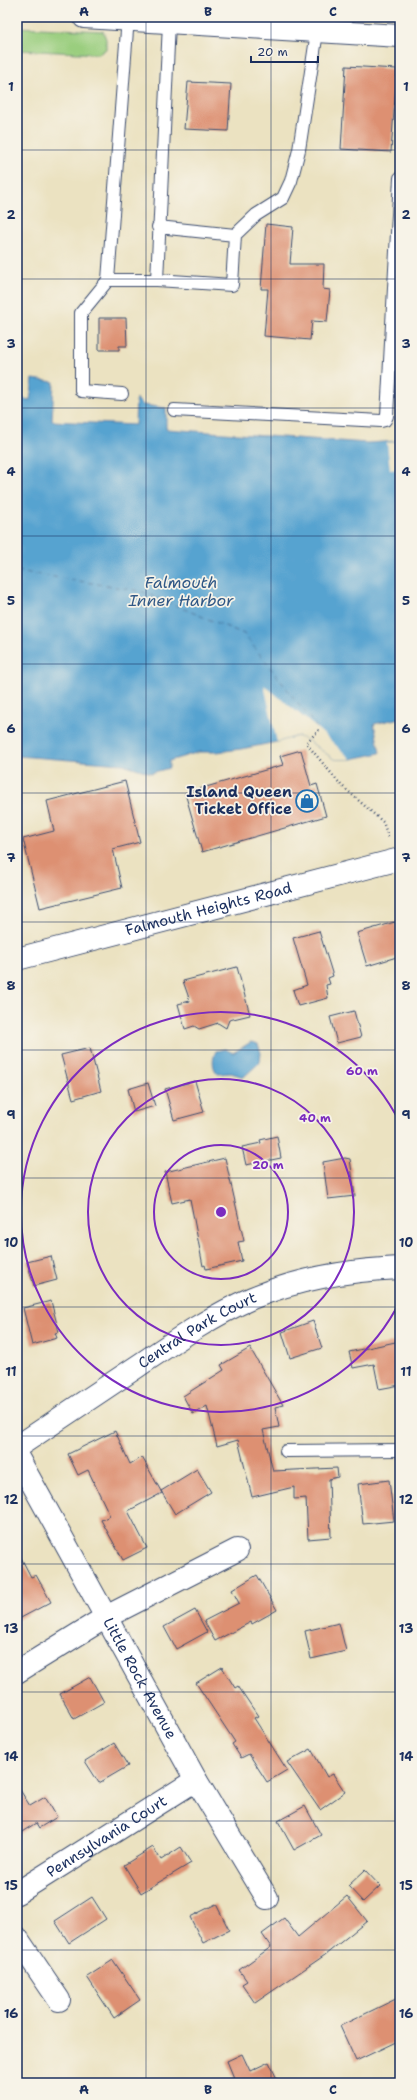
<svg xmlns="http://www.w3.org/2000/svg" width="417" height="2100" font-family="'Shantell Sans',sans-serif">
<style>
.green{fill:#9ace7e;stroke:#5a7e6e}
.water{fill:#57a3d0;stroke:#396997}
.pier{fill:#ebe2c1}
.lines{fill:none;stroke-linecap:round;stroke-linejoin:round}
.ferry{stroke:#305886;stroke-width:1;stroke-dasharray:5 4;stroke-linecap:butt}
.building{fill:#dd9072}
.service-casing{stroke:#3a4a6d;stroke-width:14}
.minor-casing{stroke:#3a4a6d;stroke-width:24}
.tertiary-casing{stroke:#3a4a6d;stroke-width:24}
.secondary-casing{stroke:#3a4a6d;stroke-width:24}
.path{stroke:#3a4a6d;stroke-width:2.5;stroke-dasharray:1 3;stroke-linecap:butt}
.service{stroke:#fff;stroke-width:12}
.minor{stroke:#fff;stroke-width:22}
.tertiary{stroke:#fff;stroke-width:22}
.secondary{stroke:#fff;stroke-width:22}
.grid{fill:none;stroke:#1b2f5e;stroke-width:1;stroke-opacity:0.55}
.ring{fill:none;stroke:#7b2cbf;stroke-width:2}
.labels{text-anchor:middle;stroke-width:3.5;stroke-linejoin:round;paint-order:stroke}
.poi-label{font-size:15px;font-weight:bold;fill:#1b2f5e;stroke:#f7f3e8;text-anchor:end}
.street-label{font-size:15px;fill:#1b2f5e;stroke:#f7f3e8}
.water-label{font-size:16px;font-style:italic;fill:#305886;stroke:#f7f3e8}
.centre{fill:#7b2cbf;stroke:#f7f3e8;stroke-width:2}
.ring-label{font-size:12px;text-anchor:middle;font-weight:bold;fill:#7b2cbf;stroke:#f7f3e8;stroke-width:3.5;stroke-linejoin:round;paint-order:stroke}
.neatline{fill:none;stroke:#1b2f5e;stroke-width:1.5}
.grid-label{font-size:13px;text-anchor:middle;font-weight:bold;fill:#1b2f5e}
</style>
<rect width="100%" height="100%" fill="#f7f3e8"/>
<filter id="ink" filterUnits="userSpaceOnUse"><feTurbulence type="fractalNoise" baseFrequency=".025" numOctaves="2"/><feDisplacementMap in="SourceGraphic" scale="8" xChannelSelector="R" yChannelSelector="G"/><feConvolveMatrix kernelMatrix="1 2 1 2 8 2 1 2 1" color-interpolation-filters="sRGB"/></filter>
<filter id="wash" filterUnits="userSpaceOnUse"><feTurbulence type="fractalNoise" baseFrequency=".012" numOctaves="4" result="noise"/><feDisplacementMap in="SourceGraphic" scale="16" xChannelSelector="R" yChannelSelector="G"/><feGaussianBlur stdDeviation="0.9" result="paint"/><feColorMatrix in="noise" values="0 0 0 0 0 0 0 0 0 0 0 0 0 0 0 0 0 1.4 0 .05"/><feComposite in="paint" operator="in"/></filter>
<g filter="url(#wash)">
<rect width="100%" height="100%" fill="#ebe2c1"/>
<path class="green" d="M17 27 103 31 106 39V49L99 54 17 50Z"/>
<path class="water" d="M33 379 54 382 52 421 135 425 136 398 143 405 166 408V429L367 443 400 441V718L374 724 380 753 351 759H334L306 739 297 736 277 742 241 749 217 752H199L169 761V768L151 773 123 764 17 756V398L30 400Z
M251 1042 258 1044 261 1053 260 1062 246 1075 244 1077 231 1073 218 1074C212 1068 212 1059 216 1051L225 1049 233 1053Z"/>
<path class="pier" d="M400 441V448L397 449 400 469 390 470 387 443Z
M264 685 319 730 351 759H334L306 739 297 736 277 742Z"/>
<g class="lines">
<path class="ferry" d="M17 571 141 591 244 634 319 730"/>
</g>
<g id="blocks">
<path class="building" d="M346 66 397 69 391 152 341 149Z
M188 82 231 84 228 131 184 129Z
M266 224 293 227 290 264H324L323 289 330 290 327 322 312 321 310 340 264 336 268 289H261Z
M99 318H126L127 346H119V350H99Z
M301 750 311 786 317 784 326 816 202 852 185 793 283 765 280 756Z
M125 781 140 842 113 849 122 888 40 908 23 839 54 831 47 801Z
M395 922 400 939V956L367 966 357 933Z
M319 931 333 976 328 978 330 984 326 985 328 998 298 1006 293 990 307 985 293 938Z
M237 967 250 1015 229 1020 226 1028 218 1023 199 1029 194 1026 185 1029 178 1004 190 1001 183 981Z
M354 1011 361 1037 337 1043 330 1017Z
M90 1048 101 1091 73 1099 61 1055Z
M195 1081 204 1112 174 1120 165 1089Z
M148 1083 155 1106 134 1112 128 1089Z
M277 1136 281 1158 246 1165 242 1147 261 1143 260 1140Z
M225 1158 244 1241 238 1242 242 1261 206 1269 205 1265 203 1266 190 1199 172 1203 165 1172Z
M345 1158 350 1159 355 1196 328 1199 323 1162Z
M51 1256 57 1280 34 1286 27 1262Z
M51 1301 59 1332 55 1333 57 1338 32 1345 23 1308Z
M313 1321 322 1348 290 1358 282 1332Z
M400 1341V1385L379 1389 374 1364 353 1368 349 1352Z
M250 1348 283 1405 275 1407 279 1427 263 1430 273 1471 337 1468 338 1477 329 1479 331 1537 308 1539 306 1498 294 1499V1487L252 1497 238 1440 217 1446 207 1406 193 1414 183 1396 224 1370 221 1365Z
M115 1431 130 1464 142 1457 162 1493 128 1511 147 1548 123 1560 101 1520 110 1516 88 1470 78 1475 68 1454Z
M197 1469 211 1492 175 1514 161 1491Z
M389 1480 394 1521 363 1524 358 1484Z
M17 1550 31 1577 36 1575 51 1602 17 1620Z
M257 1575 277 1610 252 1624 251 1622 215 1641 204 1621 239 1603 232 1590Z
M195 1610 207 1632 176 1649 164 1627Z
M339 1623 346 1651 311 1659 305 1631Z
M222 1667 235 1688 238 1686 258 1716 254 1718 287 1770 267 1782 249 1754 241 1758 232 1744 235 1742 196 1683Z
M90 1677 104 1702 74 1719 60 1694Z
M114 1743 128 1766 99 1783 85 1761Z
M311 1749 327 1777 333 1774 345 1792 320 1810 287 1762Z
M17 1785 30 1806 45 1797 57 1817 39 1828 36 1823 17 1835Z
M305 1806 321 1835 294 1850 278 1821Z
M153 1847 161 1860 181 1847 191 1863 141 1893 124 1865Z
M365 1870 380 1886 363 1902 348 1886Z
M347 1896 367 1921 325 1955 255 2003 242 1984 247 1981 239 1970 271 1947 262 1934 284 1918 298 1937Z
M92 1897 106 1919 69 1943 55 1921Z
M216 1904 229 1930 203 1943 190 1917Z
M113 1960 140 2000 114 2018 87 1977Z
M400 1997V2040L356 2061 340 2026Z
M242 2054 250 2071 269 2062 279 2083H223L234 2078 227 2061Z"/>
</g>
</g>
<g filter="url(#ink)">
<use href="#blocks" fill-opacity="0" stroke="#3a4a6d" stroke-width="1"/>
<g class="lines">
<g class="service-casing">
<path id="service" d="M128 17 108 280H157
M169 23 157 280 232 285 235 235
M158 227 235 235 256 215 283 198 291 181 299 150 317 32
M108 280 81 313V391L122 394
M174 410 381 421 385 420 387 416 400 178
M286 1451 400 1450"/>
</g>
<g class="minor-casing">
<g id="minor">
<path id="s1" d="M17 1447C57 1420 97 1393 138 1366 175 1341 211 1316 252 1298 298 1279 351 1270 400 1268"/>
<path id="s2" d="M17 1456 196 1780 267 1898"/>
<path d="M17 1672 106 1617 237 1550"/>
<path id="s3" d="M17 1893 196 1780"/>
<path d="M17 1938 59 2000"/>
</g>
</g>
<g class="tertiary-casing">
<path id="tertiary" d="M84 17 400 36"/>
</g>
<g class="secondary-casing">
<g id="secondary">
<path id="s4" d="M17 959 400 859"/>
</g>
</g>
<path class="path" d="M319 730 306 743 341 785 383 822 389 839"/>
<use href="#service" class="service"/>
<use href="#minor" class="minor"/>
<use href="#tertiary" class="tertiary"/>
<use href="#secondary" class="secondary"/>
</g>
</g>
<path class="grid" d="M146 17V2083M271 17V2083M17 150H400M17 279H400M17 408H400M17 536H400M17 664H400M17 793H400M17 922H400M17 1050H400M17 1178H400M17 1307H400M17 1436H400M17 1564H400M17 1692H400M17 1821H400M17 1950H400"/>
<g class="ring">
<circle cx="221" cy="1212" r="67"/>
<circle cx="221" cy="1212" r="133"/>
<path d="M400 1301A200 200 0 1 1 400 1123"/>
</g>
<defs>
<g id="shop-ring" transform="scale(1.15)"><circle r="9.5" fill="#f7f3e8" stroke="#1f6fb2" stroke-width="1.5"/><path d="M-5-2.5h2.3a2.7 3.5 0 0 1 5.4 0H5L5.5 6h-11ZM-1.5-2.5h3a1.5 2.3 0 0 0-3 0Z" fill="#1f6fb2"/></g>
</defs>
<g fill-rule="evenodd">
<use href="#shop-ring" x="307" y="801"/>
</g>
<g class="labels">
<g class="poi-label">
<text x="292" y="797">Island Queen<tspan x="292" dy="17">Ticket Office</tspan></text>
</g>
<g class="street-label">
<text dy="5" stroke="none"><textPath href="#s4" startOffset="198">Falmouth Heights Road</textPath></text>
<text dy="5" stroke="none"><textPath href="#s1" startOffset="215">Central Park Court</textPath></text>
<text dy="5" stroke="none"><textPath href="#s2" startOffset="254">Little Rock Avenue</textPath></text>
<text dy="5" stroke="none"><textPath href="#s3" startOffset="106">Pennsylvania Court</textPath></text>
</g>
<g class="water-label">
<text x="181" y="588">Falmouth<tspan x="181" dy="18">Inner Harbor</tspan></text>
</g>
</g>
<circle cx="221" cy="1212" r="6" class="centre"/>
<g class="ring-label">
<text x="362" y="1075">60 m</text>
<text x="315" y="1122">40 m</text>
<text x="268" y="1169">20 m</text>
</g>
<rect width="417" height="2100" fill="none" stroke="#f7f3e8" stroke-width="44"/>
<path d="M251 56v6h67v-6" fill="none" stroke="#1b2f5e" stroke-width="2"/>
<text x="257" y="56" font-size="12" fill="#1b2f5e" stroke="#f7f3e8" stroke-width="3" paint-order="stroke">20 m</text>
<rect x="22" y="22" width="373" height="2056" class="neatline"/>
<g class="grid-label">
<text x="84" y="16">A</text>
<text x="208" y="16">B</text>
<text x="333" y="16">C</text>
<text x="11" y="91">1</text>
<text x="406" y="91">1</text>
<text x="11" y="219">2</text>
<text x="406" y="219">2</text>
<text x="11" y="348">3</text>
<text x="406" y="348">3</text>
<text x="11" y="476">4</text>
<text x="406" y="476">4</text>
<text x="11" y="605">5</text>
<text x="406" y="605">5</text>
<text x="11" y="733">6</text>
<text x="406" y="733">6</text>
<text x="11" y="862">7</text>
<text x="406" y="862">7</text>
<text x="11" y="990">8</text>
<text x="406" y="990">8</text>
<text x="11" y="1119">9</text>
<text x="406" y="1119">9</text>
<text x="11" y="1247">10</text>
<text x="406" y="1247">10</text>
<text x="11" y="1376">11</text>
<text x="406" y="1376">11</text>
<text x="11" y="1504">12</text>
<text x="406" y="1504">12</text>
<text x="11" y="1633">13</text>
<text x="406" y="1633">13</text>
<text x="11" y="1761">14</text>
<text x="406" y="1761">14</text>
<text x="11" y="1890">15</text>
<text x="406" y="1890">15</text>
<text x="11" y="2018">16</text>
<text x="406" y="2018">16</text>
<text x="84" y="2094">A</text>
<text x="208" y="2094">B</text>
<text x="333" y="2094">C</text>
</g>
</svg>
